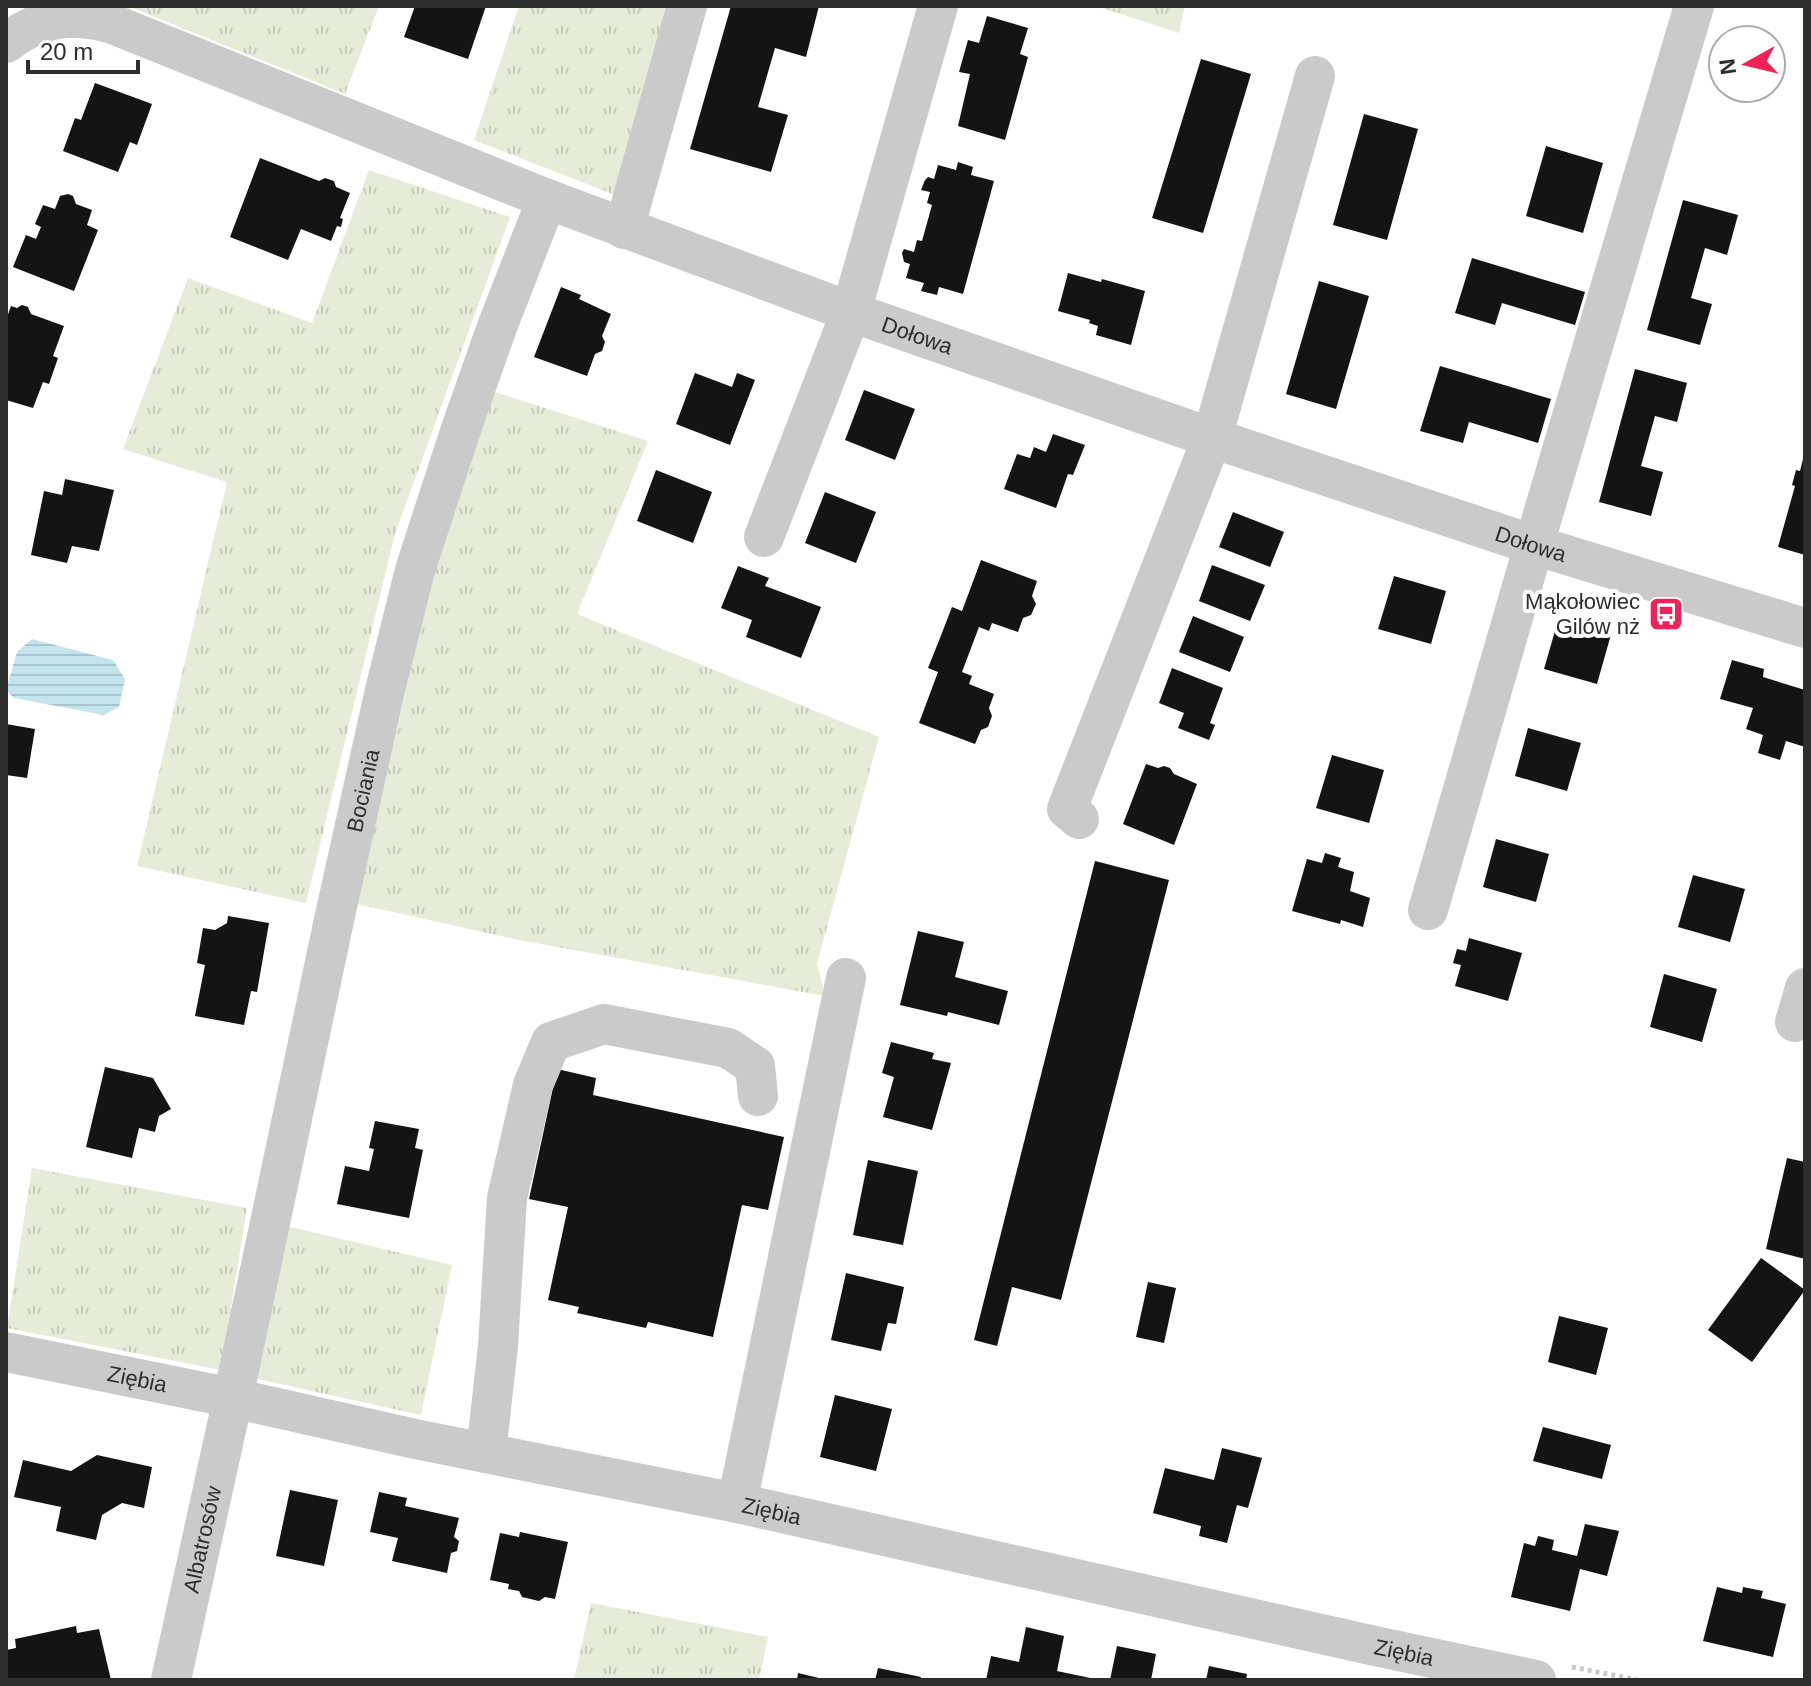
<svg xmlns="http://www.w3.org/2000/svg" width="1811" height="1686" font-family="Arial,sans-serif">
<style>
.grass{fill:url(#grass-tufts)}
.water{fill:url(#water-rules)}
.building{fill:#141414}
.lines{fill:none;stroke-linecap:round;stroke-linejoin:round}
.path{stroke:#cacaca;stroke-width:5;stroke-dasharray:4 4;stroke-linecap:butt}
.minor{stroke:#cacaca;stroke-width:40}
.labels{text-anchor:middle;stroke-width:8;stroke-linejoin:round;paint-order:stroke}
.street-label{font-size:22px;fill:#2d2d2d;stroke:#fff}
.poi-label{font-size:22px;fill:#2d2d2d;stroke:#fff;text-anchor:end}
</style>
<defs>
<pattern id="grass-tufts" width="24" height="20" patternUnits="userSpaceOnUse" patternTransform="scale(2)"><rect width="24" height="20" fill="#e7ecd9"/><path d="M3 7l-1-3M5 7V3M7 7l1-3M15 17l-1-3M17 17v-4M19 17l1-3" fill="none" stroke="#c6cbbb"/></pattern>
<pattern id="water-rules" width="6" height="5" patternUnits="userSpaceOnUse" patternTransform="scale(2)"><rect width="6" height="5" fill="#c4e5ed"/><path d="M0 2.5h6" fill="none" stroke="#a9c5cc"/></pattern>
</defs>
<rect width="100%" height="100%" fill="#fff"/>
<path class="grass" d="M128 6H379L345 94Z
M519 6H670L615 195 474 140Z
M1096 6H1185L1179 33Z
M369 170 510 217 395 534 306 903 137 866 227 482 123 449 188 278 312 323Z
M489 390 648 441 577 614 879 737 817 964 825 996 519 940 357 904 438 550Z
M32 1168 247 1208 221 1370 7 1328Z
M286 1226 452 1265 421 1415 253 1378Z
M591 1603 768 1637 759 1680H574Z"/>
<path class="water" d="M32 639 113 660 125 679 119 707 104 715 14 698 6 690 17 652Z"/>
<path class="building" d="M415 6H486L468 59 404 37Z
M731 6H819L806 57 775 48 758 107 788 115 771 172 690 149Z
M987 16 1028 28 1020 54 1028 57 1005 140 958 126 970 74 959 72 968 40 979 43Z
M1201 59 1251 74 1203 233 1152 218Z
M95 83 152 104 137 145 130 142 118 172 63 151 75 118 81 120Z
M1364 114 1418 129 1387 240 1333 225Z
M1546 146 1603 163 1583 233 1526 216Z
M260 158 319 181 325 178 334 181 336 187 350 193 340 218 343 219 341 227 337 226 331 241 301 229 288 260 230 237Z
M958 162 973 167 971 175 994 181 963 294 939 287 937 295 921 291 924 283 906 278 910 264 904 262 902 253 904 249 914 252 917 240 922 241 932 205 927 203 930 192 921 190 925 180 928 177 934 179 938 165 956 170Z
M68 194 73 196 76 204 92 210 87 225 98 230 74 291 13 267 26 235 36 239 41 227 35 224 43 205 55 209 60 196Z
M1683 200 1738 215 1727 255 1705 248 1691 298 1712 304 1700 345 1647 330Z
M1472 258 1585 292 1575 325 1502 303 1495 325 1455 313Z
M1068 273 1101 282 1102 279 1145 291 1131 345 1096 335 1098 326 1089 323 1090 320 1058 311Z
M1319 281 1369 296 1336 409 1286 394Z
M561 287 581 295 579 299 611 314 602 336 605 342 602 351 595 354 587 376 534 357Z
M22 305 28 307 31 314 64 326 53 356 58 358 49 384 43 382 33 408 6 400V320L11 306 17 308Z
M1440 366 1551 399 1538 443 1469 422 1463 443 1420 431Z
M1635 369 1687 383 1677 422 1655 416 1641 466 1663 472 1651 516 1599 502Z
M695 373 732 387 737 373 755 380 730 445 676 424Z
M864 390 915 409 895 460 845 440Z
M1053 434 1085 445 1073 475 1068 474 1056 508 1004 489 1017 454 1030 458 1034 447 1046 452Z
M1804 455H1805V555L1778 547 1795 486 1792 485 1796 470 1800 471Z
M656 470 712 492 693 543 637 521Z
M65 479 114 490 99 551 72 546 67 563 31 555 44 491 62 495Z
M825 492 876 512 856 563 805 543Z
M1233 512 1284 532 1270 567 1219 547Z
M981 560 1037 581 1032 596 1036 604 1031 615 1023 618 1018 632 992 623 989 631 979 627 962 672 972 676 969 684 994 694 989 708 992 716 988 727 981 730 975 744 919 723 938 672 928 668 940 638 952 607 962 611Z
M1212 565 1265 585 1250 621 1199 601Z
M738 566 769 578 765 586 821 607 801 658 746 637 752 620 721 608Z
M1394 576 1446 591 1431 644 1378 629Z
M1193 616 1244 637 1230 672 1179 652Z
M1559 617 1612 631 1597 684 1544 669Z
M1732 660 1764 669 1763 677 1805 690V747L1786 741 1780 760 1758 753 1763 735 1746 729 1753 708 1720 699Z
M1172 668 1223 688 1210 723 1215 725 1209 740 1178 728 1184 713 1159 703Z
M6 724 35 729 27 778 6 775Z
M1528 728 1581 743 1567 791 1515 776Z
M1332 755 1384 770 1369 823 1316 808Z
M1146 764 1158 768 1164 766 1170 768 1174 774 1197 784 1174 845 1123 824Z
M1496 839 1549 854 1536 902 1483 887Z
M1325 853 1341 858 1338 867 1354 872 1350 891 1370 898 1363 927 1341 920 1340 924 1292 911 1307 859 1322 863Z
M1095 861 1169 880 1061 1300 1012 1287 997 1346 974 1340Z
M1693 875 1745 889 1730 942 1678 927Z
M228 916 269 923 257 992 251 991 244 1025 195 1016 205 965 197 963 203 928 215 930 227 923Z
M918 931 964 942 955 977 1008 991 999 1025 948 1012 947 1016 900 1005Z
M1469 938 1522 953 1508 1001 1455 986 1461 965 1453 963 1457 949 1466 951Z
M1664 974 1717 989 1702 1042 1650 1027Z
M891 1042 934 1053 932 1059 951 1063 932 1130 883 1117 894 1077 882 1073Z
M105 1067 153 1078 171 1109 159 1116 155 1132 139 1128 132 1158 86 1147Z
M557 1069 596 1078 593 1095 784 1137 768 1210 742 1205 713 1337 648 1322 646 1328 577 1313 579 1307 548 1300 568 1207 529 1199Z
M375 1121 419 1129 415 1148 423 1150 409 1218 337 1204 345 1166 369 1171 374 1149 369 1148Z
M1787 1158 1805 1162V1259L1766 1249Z
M868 1160 918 1171 903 1245 853 1235Z
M1761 1258 1805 1290 1752 1362 1708 1330Z
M846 1273 904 1287 896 1324 888 1323 881 1351 831 1340Z
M1148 1282 1176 1288 1164 1343 1136 1337Z
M1559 1316 1608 1328 1596 1375 1548 1362Z
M835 1395 892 1409 876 1471 820 1457Z
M1543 1427 1611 1445 1602 1479 1533 1461Z
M1222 1448 1262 1458 1248 1508 1237 1505 1227 1543 1199 1536 1201 1526 1153 1513 1165 1468 1214 1480Z
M97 1455 152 1467 144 1508 122 1503 102 1515 96 1540 56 1531 61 1507 14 1497 23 1460 71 1471Z
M290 1490 338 1500 324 1566 276 1556Z
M379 1492 407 1498 405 1506 459 1518 454 1537 459 1541 457 1551 451 1553 447 1573 392 1561 398 1538 370 1532Z
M1585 1524 1619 1531 1607 1576 1580 1569 1570 1611 1511 1597 1524 1543 1535 1546 1538 1536 1554 1540 1552 1550 1577 1556Z
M520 1532 568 1542 555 1599 545 1597 539 1601 522 1597 519 1591 508 1589 509 1584 490 1580 500 1533 519 1537Z
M1717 1587 1742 1593 1743 1587 1763 1591 1761 1598 1786 1604 1773 1657 1703 1641Z
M76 1626 77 1633 99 1629 111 1680H74L73 1678 66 1680H6V1650L16 1648 15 1639Z
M1026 1627 1064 1636 1057 1671 1095 1679V1680H986L991 1656 1019 1662Z
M1117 1646 1156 1654 1151 1680H1110Z
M1209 1666 1247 1674 1246 1680H1206Z
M878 1668 921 1677 920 1680H875Z
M798 1673 823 1679V1680H797Z"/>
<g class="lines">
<path class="path" d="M1572 1667 1638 1680"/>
<g class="minor">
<path id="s1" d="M6 43C40 17 68 13 110 23L547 199 851 312 1212 438 1534 545 1805 628"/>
<path d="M624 229 687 6"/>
<path d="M764 537 851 312 938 6"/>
<path d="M1079 819 1067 809 1212 438 1315 76"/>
<path d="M1428 910 1541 521 1694 6"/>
<path d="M1795 1022 1805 988"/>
<path id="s2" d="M6 1352 233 1398 415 1439 737 1503 1375 1646 1536 1680"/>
<path d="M486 1453 498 1346 507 1198 533 1085 551 1042 604 1024 728 1048 755 1066 758 1096"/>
<path d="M737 1503 846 978"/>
<path id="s3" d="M171 1680 233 1398 334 920 385 690 415 570 461 429 497 327 547 199"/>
</g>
</g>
<defs>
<g id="bus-square" transform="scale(1.8)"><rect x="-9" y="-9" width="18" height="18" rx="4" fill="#f12257" stroke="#fff"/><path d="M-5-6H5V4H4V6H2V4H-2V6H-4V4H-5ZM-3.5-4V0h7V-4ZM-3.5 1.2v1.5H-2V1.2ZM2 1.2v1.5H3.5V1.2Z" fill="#fff"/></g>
</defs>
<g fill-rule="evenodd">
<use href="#bus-square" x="1666" y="614"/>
</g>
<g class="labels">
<g class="street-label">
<text dy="8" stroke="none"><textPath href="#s1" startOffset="976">Dołowa</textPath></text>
<text dy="8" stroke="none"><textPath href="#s1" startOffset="1624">Dołowa</textPath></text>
<text dy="8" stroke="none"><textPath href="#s3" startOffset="910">Bociania</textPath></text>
<text dy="8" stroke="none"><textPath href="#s2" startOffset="134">Ziębia</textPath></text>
<text dy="8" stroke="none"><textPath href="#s2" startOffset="782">Ziębia</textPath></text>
<text dy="8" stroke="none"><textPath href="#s3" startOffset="144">Albatrosów</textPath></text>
<text dy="8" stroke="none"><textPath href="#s2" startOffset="1430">Ziębia</textPath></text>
</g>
<g class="poi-label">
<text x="1640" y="609">Mąkołowiec<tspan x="1640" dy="25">Gilów nż</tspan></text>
</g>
</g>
<rect width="1811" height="1686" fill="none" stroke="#2d2d2d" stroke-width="16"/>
<g transform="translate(1747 64) rotate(262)"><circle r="38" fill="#ffffff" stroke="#ababab" stroke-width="2"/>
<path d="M0-6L14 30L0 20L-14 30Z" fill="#f12257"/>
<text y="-12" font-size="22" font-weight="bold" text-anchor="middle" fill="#2d2d2d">N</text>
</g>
<path d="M28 60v12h110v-12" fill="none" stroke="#2d2d2d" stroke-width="4"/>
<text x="40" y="60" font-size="24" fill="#2d2d2d" stroke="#ffffff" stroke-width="6" paint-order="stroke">20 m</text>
</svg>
